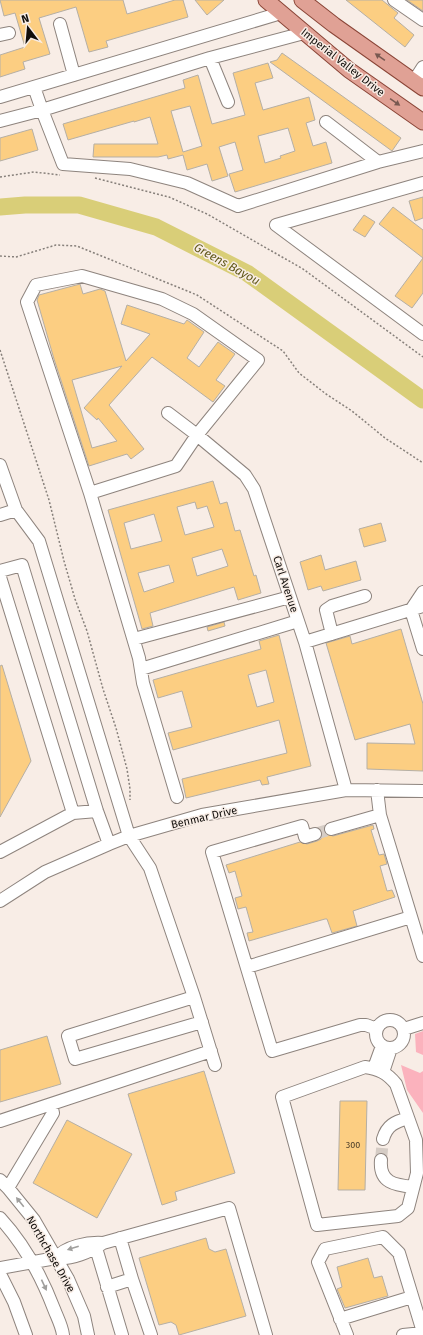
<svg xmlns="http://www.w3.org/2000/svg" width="423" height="1335" font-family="'Fira Sans',sans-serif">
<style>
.green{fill:#fbb2bd}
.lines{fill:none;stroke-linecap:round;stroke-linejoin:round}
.river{stroke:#d9ce78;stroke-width:17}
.building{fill:#fcce82;stroke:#b5afa5;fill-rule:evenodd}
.minor-tunnel{stroke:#d5ccc5;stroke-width:12;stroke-dasharray:12 6;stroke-linecap:butt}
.minor-casing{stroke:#8e847e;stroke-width:14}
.major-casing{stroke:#8a4537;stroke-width:17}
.path{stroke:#87807b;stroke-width:1.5;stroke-dasharray:2 2;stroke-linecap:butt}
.minor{stroke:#fff;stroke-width:12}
.major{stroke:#e0a195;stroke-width:15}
.oneway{fill:#785850}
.oneway2{fill:#a09f9d}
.labels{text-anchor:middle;stroke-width:3;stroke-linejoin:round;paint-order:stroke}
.number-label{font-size:9px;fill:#4c3e29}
.street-label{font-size:11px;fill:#110e0b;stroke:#f8ede6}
.water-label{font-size:12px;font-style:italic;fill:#615919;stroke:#f8ede6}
</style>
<rect width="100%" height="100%" fill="#f8ede6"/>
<path class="green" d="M423 1031V1055L416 1052 415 1034Z
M401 1065 420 1073 423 1071V1113L407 1090Z"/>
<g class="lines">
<path class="river" d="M0 207 25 205H79L156 227 247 273 423 400"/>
</g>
<path class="building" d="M0 0H123L127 14 175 0H183L188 17 106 41 108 47 89 52 76 7 39 18 50 54 23 62 25 69 0 77V55L25 47 15 13 4 16Z
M195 0H224L207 15Z
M346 0H382L398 13 394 18 414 35 405 47Z
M407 0H423V11Z
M282 53 401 138 392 151 270 62 277 60Z
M268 63 273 78 255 83 263 110 309 97 315 120 306 123 313 146 326 142 332 163 235 192 229 174 243 170 235 142 219 147 228 176 212 181 207 164 187 170 183 155 168 159 167 155 158 157H93L94 144H158L150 117 134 122V121L68 140 63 124 185 88 183 80 198 75 212 124 245 115 233 73ZM190 106 202 146 183 152 171 111ZM288 128 295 151 280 156 281 158 265 163 258 136Z
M32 129 38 150 0 161V138Z
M423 197V218L415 221 409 201Z
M393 207 423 230V293L412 308 395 296 423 258 379 224Z
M364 215 375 222 365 237 353 230Z
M80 284 83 294 100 289 105 291 126 361 150 334 121 324 127 305 184 324 187 320 204 332 187 358 199 367 218 342 235 354 216 380 225 386 213 402 152 357 109 405 144 449 131 459 127 454 89 466 54 359 37 300 39 295ZM122 366 84 408 97 420 98 418 117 441 92 448 72 380Z
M213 481 220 504 227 502 235 531 240 530 254 576 256 575 261 593 238 600 234 587 150 613 153 626 142 629 108 510ZM195 502 197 509 207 506 214 527 185 535 177 507ZM154 514 162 541 131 549 124 523ZM222 549 228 566 197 576 192 558ZM169 565 174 582 144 592 138 573Z
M381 523 386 541 364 547 359 529Z
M321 555 325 570 356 561 361 580 323 591 321 586 308 590 300 562Z
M224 622 225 626 208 631 207 627Z
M401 629 423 704V771L367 769V743L415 744 410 724 355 740 326 643 350 636 352 644Z
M279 635 311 766 267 777 269 784 262 785 260 780 186 798 182 779 287 753 279 720 173 750 168 733 192 727 182 691 158 698 153 680 261 649 259 641ZM266 670 274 702 257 707 248 675Z
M2 665 31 761 0 817V666Z
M373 825 374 829 371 830 379 855 384 854 387 864 380 866 387 891 392 890 395 897 353 911 357 926 332 933 327 919H325L249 941 247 933 253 932 246 907 238 909 235 898 242 896 235 871 229 873 226 865 300 842 307 844 317 841 321 839 322 835V831L320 828 324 827 326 834 333 836Z
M47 1036 61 1084 0 1102V1050Z
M204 1071 235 1173 175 1192 177 1200 162 1205 128 1094Z
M340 1101H367L365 1190H338Z
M67 1120 132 1154 97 1218 33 1183Z
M206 1238 209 1249 215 1252 226 1249 246 1316 179 1335 176 1325 171 1322 159 1325 139 1258Z
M368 1258 374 1278 382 1276 388 1296 345 1308 337 1289 342 1287 337 1267Z"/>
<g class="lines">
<path class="minor-tunnel" d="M315 834 331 829
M381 1160 383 1139"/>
<g class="minor-casing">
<path id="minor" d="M394 0 423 20
M60 24 74 75
M0 35 9 33
M210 58 228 102
M414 81 423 67
M34 87 42 110 63 164 130 169 187 183 238 206 378 162 423 151
M0 97 281 13
M0 121 42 110 210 58 304 33
M326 122 378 162
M423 183 276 225 423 334
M168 413 197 435 245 475 254 489 305 642 346 790
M0 465 16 510 39 541 129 836 150 868 194 997 215 1065
M90 493 176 466 197 435 258 360 193 314 162 299 82 276 36 285 27 302 90 493 139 658 143 683 177 797
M0 515 16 510
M0 571 22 565 97 811 109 844
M0 577 73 813 0 852
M423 592 411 610 423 649
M332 634 326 610 332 606 365 596
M134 639 290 597
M305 642 423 606
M141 669 298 621
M377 790 380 815 423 956
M73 813 97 811
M331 829 380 815
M315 834 305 837 302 826 212 852 272 1051 360 1025H366L377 1029
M0 901 45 872 109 844 129 836 202 815 346 790 423 791
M247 967 411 917
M194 997 68 1036 75 1059 202 1022
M376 1034a14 14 0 1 1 28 0a14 14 0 1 1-28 0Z
M404 1029 423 1023
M365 1067C379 1069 387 1073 396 1084L416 1140 417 1173 408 1208 398 1216 317 1225 282 1097Z
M374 1068 382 1046
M383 1072 391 1048
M0 1121 211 1051
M383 1139C387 1125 395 1122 408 1118
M381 1160C379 1183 395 1185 413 1187
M0 1180 8 1188 34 1220 68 1279 84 1316 88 1335
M8 1188 53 1113 51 1104
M0 1218C24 1244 41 1275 54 1309 57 1317 62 1326 63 1335
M120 1238 132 1279 151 1335
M103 1243 229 1208 266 1335
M96 1248 122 1335
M0 1268 56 1258C71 1260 90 1252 103 1243 88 1242 66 1246 56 1258
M0 1274 14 1302 26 1335
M107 1287 132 1279
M340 1319 412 1297
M347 1335 318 1262 325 1249 383 1237 399 1253 423 1332
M403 1335 423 1333"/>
</g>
<g class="major-casing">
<path id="major" d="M266 0 349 70 423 122
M302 0 334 25 423 88"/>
</g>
<path class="path" d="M0 177 34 172 60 175
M95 178 169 197 207 214 303 269 423 357
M0 256 16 257 56 245 77 246 197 295 283 351 299 373 326 394 352 411 385 438 423 463
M0 350 49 500 64 561 75 599 87 631 103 689 116 728 127 769 130 789V800"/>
<use href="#minor" class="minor"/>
<use href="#major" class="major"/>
</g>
<defs><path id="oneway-solid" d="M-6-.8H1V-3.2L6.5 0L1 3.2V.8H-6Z"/></defs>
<g class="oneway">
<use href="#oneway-solid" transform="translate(380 57) rotate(-145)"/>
<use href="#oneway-solid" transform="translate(395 102) rotate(35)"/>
</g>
<g class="oneway2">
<use href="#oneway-solid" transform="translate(20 1202) rotate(-129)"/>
<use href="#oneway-solid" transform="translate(73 1248) rotate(163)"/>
<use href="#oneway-solid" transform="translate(44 1285) rotate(65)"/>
</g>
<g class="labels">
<g class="number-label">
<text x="353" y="1148">300</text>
</g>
<g class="street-label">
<text transform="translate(343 62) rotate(38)" y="4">Imperial Valley Drive</text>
<text transform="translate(286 584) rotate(72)" y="4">Carl Avenue</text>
<text transform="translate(204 817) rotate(-13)" y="4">Benmar Drive</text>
<text transform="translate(51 1254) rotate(60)" y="4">Northchase Drive</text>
</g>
<g class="water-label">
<text transform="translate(227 264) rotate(29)" y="4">Greens Bayou</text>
</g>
</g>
<g transform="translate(28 28) rotate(344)" stroke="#f8ede6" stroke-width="3" paint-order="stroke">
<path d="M0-3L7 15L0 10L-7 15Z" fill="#110e0b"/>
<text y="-6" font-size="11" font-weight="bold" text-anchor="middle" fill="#110e0b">N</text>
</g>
</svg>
